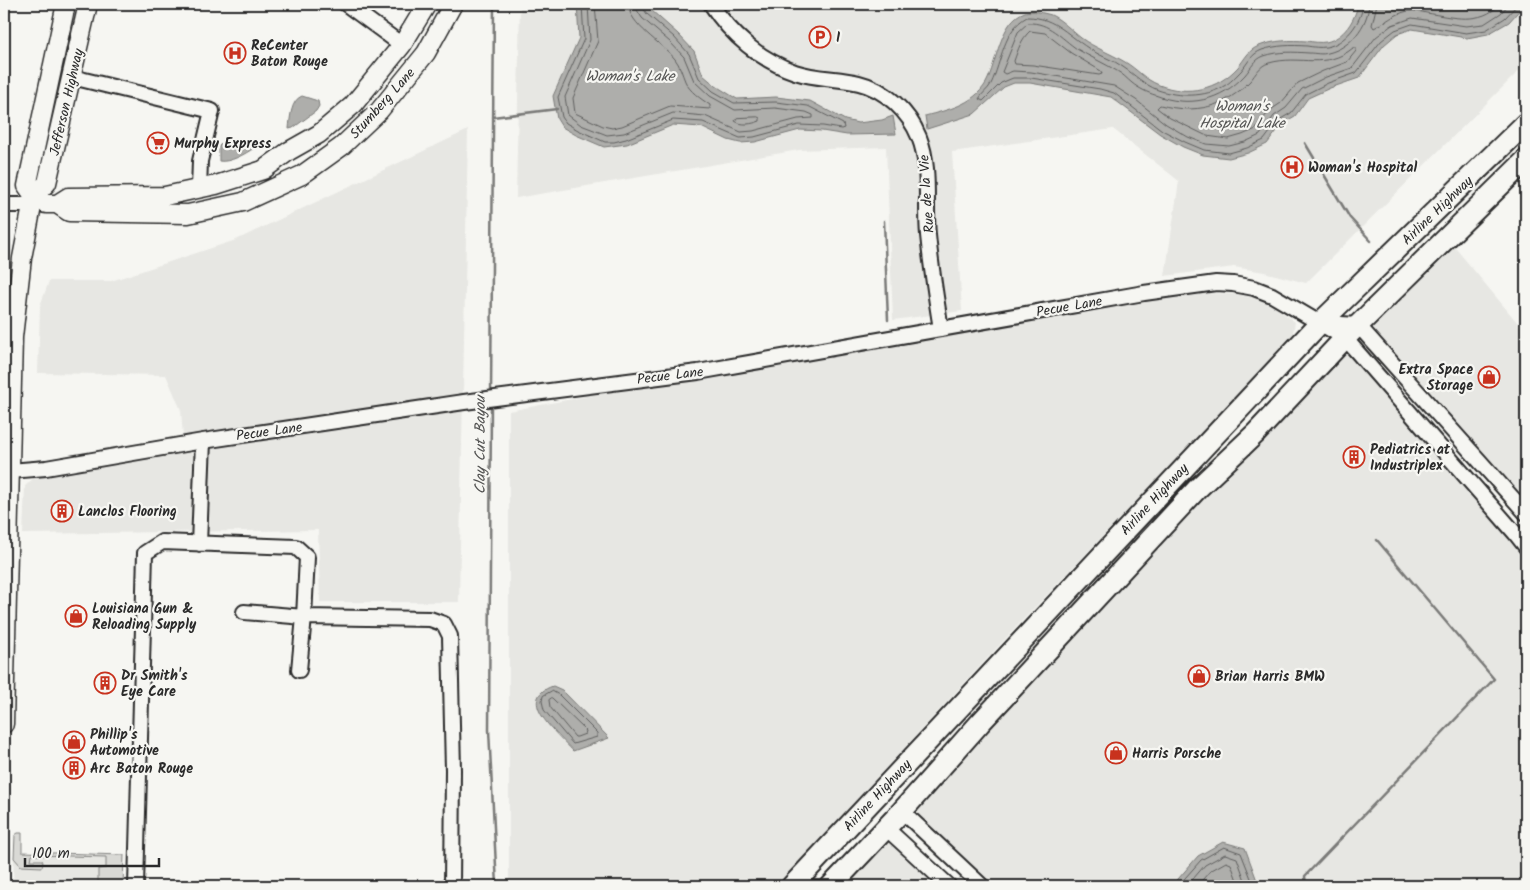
<svg xmlns="http://www.w3.org/2000/svg" width="1530" height="890" font-family="Kalam,sans-serif">
<style>
.built{fill:#e7e7e3}
.green{fill:#d9d9d5;stroke:#828280}
.water{fill:#aeaeab;stroke:#7a7a78}
.lines{fill:none;stroke-linecap:round;stroke-linejoin:round}
.shore{stroke:#5f5f5e;stroke-width:1}
.stream{stroke:#7a7a78;stroke-width:2.5}
.minor-casing{stroke:#2b2b2b;stroke-width:18}
.major-casing{stroke:#2b2b2b;stroke-width:21}
.highway-casing{stroke:#2b2b2b;stroke-width:24}
.minor{stroke:#f6f6f2;stroke-width:14}
.major{stroke:#f6f6f2;stroke-width:18}
.highway{stroke:#f6f6f2;stroke-width:20}
.labels{text-anchor:middle;stroke-width:4.5;stroke-linejoin:round;paint-order:stroke}
.poi-label{font-size:14px;font-weight:bold;fill:#2b2b2b;stroke:#f6f6f2;text-anchor:start}
.street-label{font-size:14px;fill:#2b2b2b;stroke:#f6f6f2}
.water-label{font-size:15px;font-style:italic;fill:#525251;stroke:#f6f6f2}
</style>
<rect width="100%" height="100%" fill="#f6f6f2"/>
<filter id="ink" filterUnits="userSpaceOnUse"><feTurbulence type="fractalNoise" baseFrequency=".02" numOctaves="2"/><feDisplacementMap in="SourceGraphic" scale="10" xChannelSelector="R" yChannelSelector="G"/><feConvolveMatrix kernelMatrix="1 2 1 2 8 2 1 2 1" color-interpolation-filters="sRGB"/></filter>
<g filter="url(#ink)">
<path class="built" d="M520 4H1526V64L1306 283 1264 272 1234 267 1165 276 1179 181 1113 129 952 152 962 311 893 320 886 147 799 150 516 198Z
M468 130 459 602H320L318 530 23 534 25 486 37 475 184 451 181 410 166 375 38 373 40 306 49 281H111L236 240Z
M1447 238 1526 333V513L1358 325Z
M1199 293 1237 294 1254 298 1275 307 1295 322 1292 338 1021 622 776 886H509V411L593 395 1172 296Z
M1345 338 1526 547V886H982L902 811Z
M890 843H893L942 886H843L881 846Z
M14 853 124 855 123 886H13Z"/>
<path class="green" d="M18 833H22V852L124 855 123 886H98V869L106 868V857L32 855 31 860H42L43 862 42 867 21 866 14 858 15 835Z"/>
<path class="water" d="M577 4H646L651 10 678 34 694 51 703 75 716 86 737 99 776 97 810 101 845 120 858 123 882 120 893 116 896 134 847 135 822 131 800 130 755 142 740 143 728 140 701 127 673 125 627 144 604 147 576 135 562 127 557 119 553 96 579 38Z
M1358 4H1525L1509 22 1488 34 1467 38 1412 29 1397 34 1384 45 1359 78 1330 88 1308 98 1295 116 1283 123 1267 144 1248 153 1229 158 1203 155 1183 147 1160 134 1111 97 1030 83H1014L1004 87 974 114 927 129 925 116C947 110 973 105 986 83 997 63 1000 20 1025 12 1032 10 1044 13 1051 15 1062 20 1072 31 1081 38 1095 48 1110 53 1125 62 1137 69 1144 79 1159 85 1188 96 1217 90 1238 67 1245 59 1248 50 1259 46 1275 40 1290 40 1307 41 1313 42 1320 43 1326 42 1344 38 1355 20 1358 4Z
M302 96 318 101 319 106 316 111 293 128 289 129C290 118 291 100 302 96Z
M221 144 251 145H253L254 148C245 154 230 163 219 161V145Z
M553 686 562 690 609 738 573 751C558 734 514 699 553 686Z
M1223 842 1245 848 1259 886H1172L1198 856Z"/>
<g class="lines">
<path class="shore" d="M582 4 584 39 558 97 562 117 566 123 578 130 605 142H614L626 139 673 120 703 122 740 138 754 137 799 125 823 126 841 129 844 128 843 124 808 106 776 102 734 103 713 91 699 78 689 54 674 37 647 14 643 8 642 4
M588 4 590 40 565 97 568 115 581 125 607 135 624 133 673 113 705 116 741 132 753 131 798 119 813 118V115L806 112 775 108 735 110 710 96 694 81 684 57 670 42 642 18 637 10 636 4
M595 4 598 41 573 98 575 113 603 126 612 128 622 126 670 106 710 109V105C701 99 689 91 685 81 682 74 680 65 675 59 662 43 629 25 628 4
M1363 4C1362 22 1345 44 1326 47 1320 48 1313 47 1307 46 1291 45 1277 45 1262 50 1251 54 1248 63 1241 71 1236 76 1230 83 1224 86 1205 98 1178 97 1158 90 1143 84 1135 75 1123 67 1114 60 1102 57 1093 51 1069 37 1056 17 1027 17 1003 30 1002 61 991 84 988 90 982 93 979 99L983 101 1001 83 1013 78H1031L1100 89 1114 93 1162 130 1185 142 1204 150 1229 153 1247 148 1264 140 1279 120 1291 113 1306 94 1328 83 1356 73 1381 41 1395 30 1412 24 1466 33 1486 30 1505 18 1518 4
M1369 4C1368 26 1350 48 1328 53 1322 55 1315 53 1309 53 1293 52 1279 51 1264 56 1255 59 1251 68 1245 75 1221 101 1189 108 1155 95 1148 93 1138 88 1132 83 1127 79 1123 74 1117 71 1104 63 1090 57 1077 49 1061 38 1049 22 1028 23L1018 32 1002 72 1005 74 1013 71 1031 72 1114 86 1136 100 1166 124 1188 137 1206 144 1229 146 1245 142 1260 135 1274 116 1286 108 1302 89 1326 77 1352 68 1376 37 1392 25 1412 18 1466 26 1484 24 1501 13 1509 4
M1377 4 1372 25 1374 28C1386 22 1394 14 1408 11 1414 10 1421 12 1427 13 1451 17 1481 26 1500 4
M1030 31 1045 33 1071 53 1101 71 1102 74 1099 75 1033 65 1015 64 1014 61C1018 50 1021 39 1030 31Z
M1353 48H1356V51L1347 62 1323 71 1298 83 1281 103 1269 111 1256 129 1242 135 1228 139 1207 136 1170 118 1157 108 1160 105C1196 114 1224 108 1250 81 1256 74 1260 65 1269 63 1301 54 1325 71 1353 48Z
M758 117 760 118V121C752 124 742 126 735 121L737 118Z
M552 691 559 695 597 733V737L573 744 544 710 542 701 543 696Z
M552 698 586 731 585 734 577 737H575L550 707 549 700Z
M1178 886 1201 860 1224 847 1241 853 1254 886
M1187 886 1205 865 1225 854 1237 858 1247 886
M1197 886 1210 871 1226 862 1231 864 1239 886"/>
<path class="stream" d="M493 117 557 109
M1305 143 1350 218 1371 241
M884 221 888 320
M491 395 494 4
M491 403 489 730 497 886
M1306 886 1305 876 1494 679 1377 540"/>
<g class="minor-casing">
<path id="minor" d="M346 4 402 45
M711 4C731 35 760 60 795 72 816 79 838 78 859 83 885 89 909 112 919 137 931 167 925 203 928 235 931 266 936 298 941 329
M72 77 212 111 200 161 199 189
M4 205H32
M1323 323 1358 325 1526 513
M10 471 46 468 203 441 464 402 698 372 1144 293 1216 283 1233 284 1254 288 1272 295 1345 338 1515 533 1526 547
M199 544 203 441
M244 612 304 617 299 670
M902 811 982 886
M886 828 949 886
M136 886 145 553 162 542 296 547 307 557 304 617 430 619 444 624 450 636 453 770 452 886"/>
</g>
<g class="major-casing">
<path id="major" d="M34 196 27 186 66 4
M46 204H57L68 197 165 196 216 185 263 170 289 151 319 134 353 105 402 45 427 4
M57 204 69 212 188 214 243 202 302 175 341 147 379 111 426 53 453 4
M4 724 13 337 22 258 34 196 47 183 88 4"/>
</g>
<g class="highway-casing">
<path id="highway" d="M792 886 1320 323 1526 123
M831 886 902 811 980 723 1197 489 1256 433 1345 338 1526 160"/>
</g>
<use href="#minor" class="minor"/>
<use href="#major" class="major"/>
<use href="#highway" class="highway"/>
</g>
</g>
<defs>
<g id="parking-ring" transform="scale(1.125)"><circle r="9.5" fill="#f6f6f2" stroke="#c8321e" stroke-width="1.5"/><path d="M-3.5-5.5H1a3.5 3.5 0 0 1 0 7H-1V5.5H-3.5ZM-1-3.4V-.6H.8a1.4 1.4 0 0 0 0-2.8Z" fill="#c8321e"/></g>
<g id="hospital-ring" transform="scale(1.125)"><circle r="9.5" fill="#f6f6f2" stroke="#c8321e" stroke-width="1.5"/><path d="M-5-5h3v3.5h4V-5h3V5h-3V1.5h-4V5h-3Z" fill="#c8321e"/></g>
<g id="supermarket-ring" transform="scale(1.125)"><circle r="9.5" fill="#f6f6f2" stroke="#c8321e" stroke-width="1.5"/><path d="M-6-5.5h2.5l.6 2H6L4.5 2H-2.5L-4.4-4H-6ZM-1.5 3.2a1.3 1.3 0 1 0 .1 0ZM3 3.2a1.3 1.3 0 1 0 .1 0Z" fill="#c8321e"/></g>
<g id="shop-ring" transform="scale(1.125)"><circle r="9.5" fill="#f6f6f2" stroke="#c8321e" stroke-width="1.5"/><path d="M-5-2.5h2.3a2.7 3.5 0 0 1 5.4 0H5L5.5 6h-11ZM-1.5-2.5h3a1.5 2.3 0 0 0-3 0Z" fill="#c8321e"/></g>
<g id="building-ring" transform="scale(1.125)"><circle r="9.5" fill="#f6f6f2" stroke="#c8321e" stroke-width="1.5"/><path d="M-4-6H4V6H1V3H-1V6H-4ZM-2.5-4.3h1.7v1.8h-1.7ZM.8-4.3h1.7v1.8H.8ZM-2.5-1h1.7V.8h-1.7ZM.8-1h1.7V.8H.8Z" fill="#c8321e"/></g>
</defs>
<g fill-rule="evenodd">
<use href="#parking-ring" x="820" y="37"/>
<use href="#hospital-ring" x="235" y="53"/>
<use href="#supermarket-ring" x="158" y="143"/>
<use href="#hospital-ring" x="1292" y="167"/>
<use href="#shop-ring" x="1489" y="377"/>
<use href="#building-ring" x="1354" y="457"/>
<use href="#building-ring" x="62" y="511"/>
<use href="#shop-ring" x="76" y="616"/>
<use href="#shop-ring" x="1199" y="676"/>
<use href="#building-ring" x="105" y="683"/>
<use href="#shop-ring" x="74" y="742"/>
<use href="#shop-ring" x="1116" y="753"/>
<use href="#building-ring" x="74" y="768"/>
</g>
<g class="labels">
<g class="poi-label">
<text x="836" y="42">I</text>
<text x="251" y="50">ReCenter<tspan x="251" dy="16">Baton Rouge</tspan></text>
<text x="174" y="148">Murphy Express</text>
<text x="1308" y="172">Woman's Hospital</text>
<text x="1473" y="374" text-anchor="end">Extra Space<tspan x="1473" dy="16">Storage</tspan></text>
<text x="1370" y="454">Pediatrics at<tspan x="1370" dy="16">Industriplex</tspan></text>
<text x="78" y="516">Lanclos Flooring</text>
<text x="92" y="613">Louisiana Gun &amp;<tspan x="92" dy="16">Reloading Supply</tspan></text>
<text x="121" y="680">Dr Smith's<tspan x="121" dy="16">Eye Care</tspan></text>
<text x="1215" y="681">Brian Harris BMW</text>
<text x="90" y="739">Phillip's<tspan x="90" dy="16">Automotive</tspan></text>
<text x="1132" y="758">Harris Porsche</text>
<text x="90" y="773">Arc Baton Rouge</text>
</g>
<g class="street-label">
<text transform="translate(66 102) rotate(-77)" y="5">Jefferson Highway</text>
<text transform="translate(382 103) rotate(-48)" y="5">Stumberg Lane</text>
<text transform="translate(926 194) rotate(-94)" y="5">Rue de la Vie</text>
<text transform="translate(1437 210) rotate(-44)" y="5">Airline Highway</text>
<text transform="translate(1069 306) rotate(-10)" y="5">Pecue Lane</text>
<text transform="translate(670 375) rotate(-7)" y="5">Pecue Lane</text>
<text transform="translate(269 431) rotate(-8)" y="5">Pecue Lane</text>
<text transform="translate(1154 499) rotate(-47)" y="5">Airline Highway</text>
<text transform="translate(877 795) rotate(-47)" y="5">Airline Highway</text>
</g>
<g class="water-label">
<text x="630" y="81">Woman's Lake</text>
<text x="1242" y="111">Woman's<tspan x="1242" dy="17">Hospital Lake</tspan></text>
<text transform="translate(480 445) rotate(-90)" y="5">Clay Cut Bayou</text>
</g>
</g>
<rect width="1530" height="890" fill="none" stroke="#f6f6f2" stroke-width="20"/>
<rect x="10" y="10" width="1510" height="870" fill="none" stroke="#2b2b2b" stroke-width="2" filter="url(#ink)"/>
<path d="M25 858v8h134v-8" fill="none" stroke="#2b2b2b" stroke-width="2.5"/>
<text x="32" y="858" font-size="15" fill="#2b2b2b" stroke="#f6f6f2" stroke-width="4" paint-order="stroke">100 m</text>
</svg>
